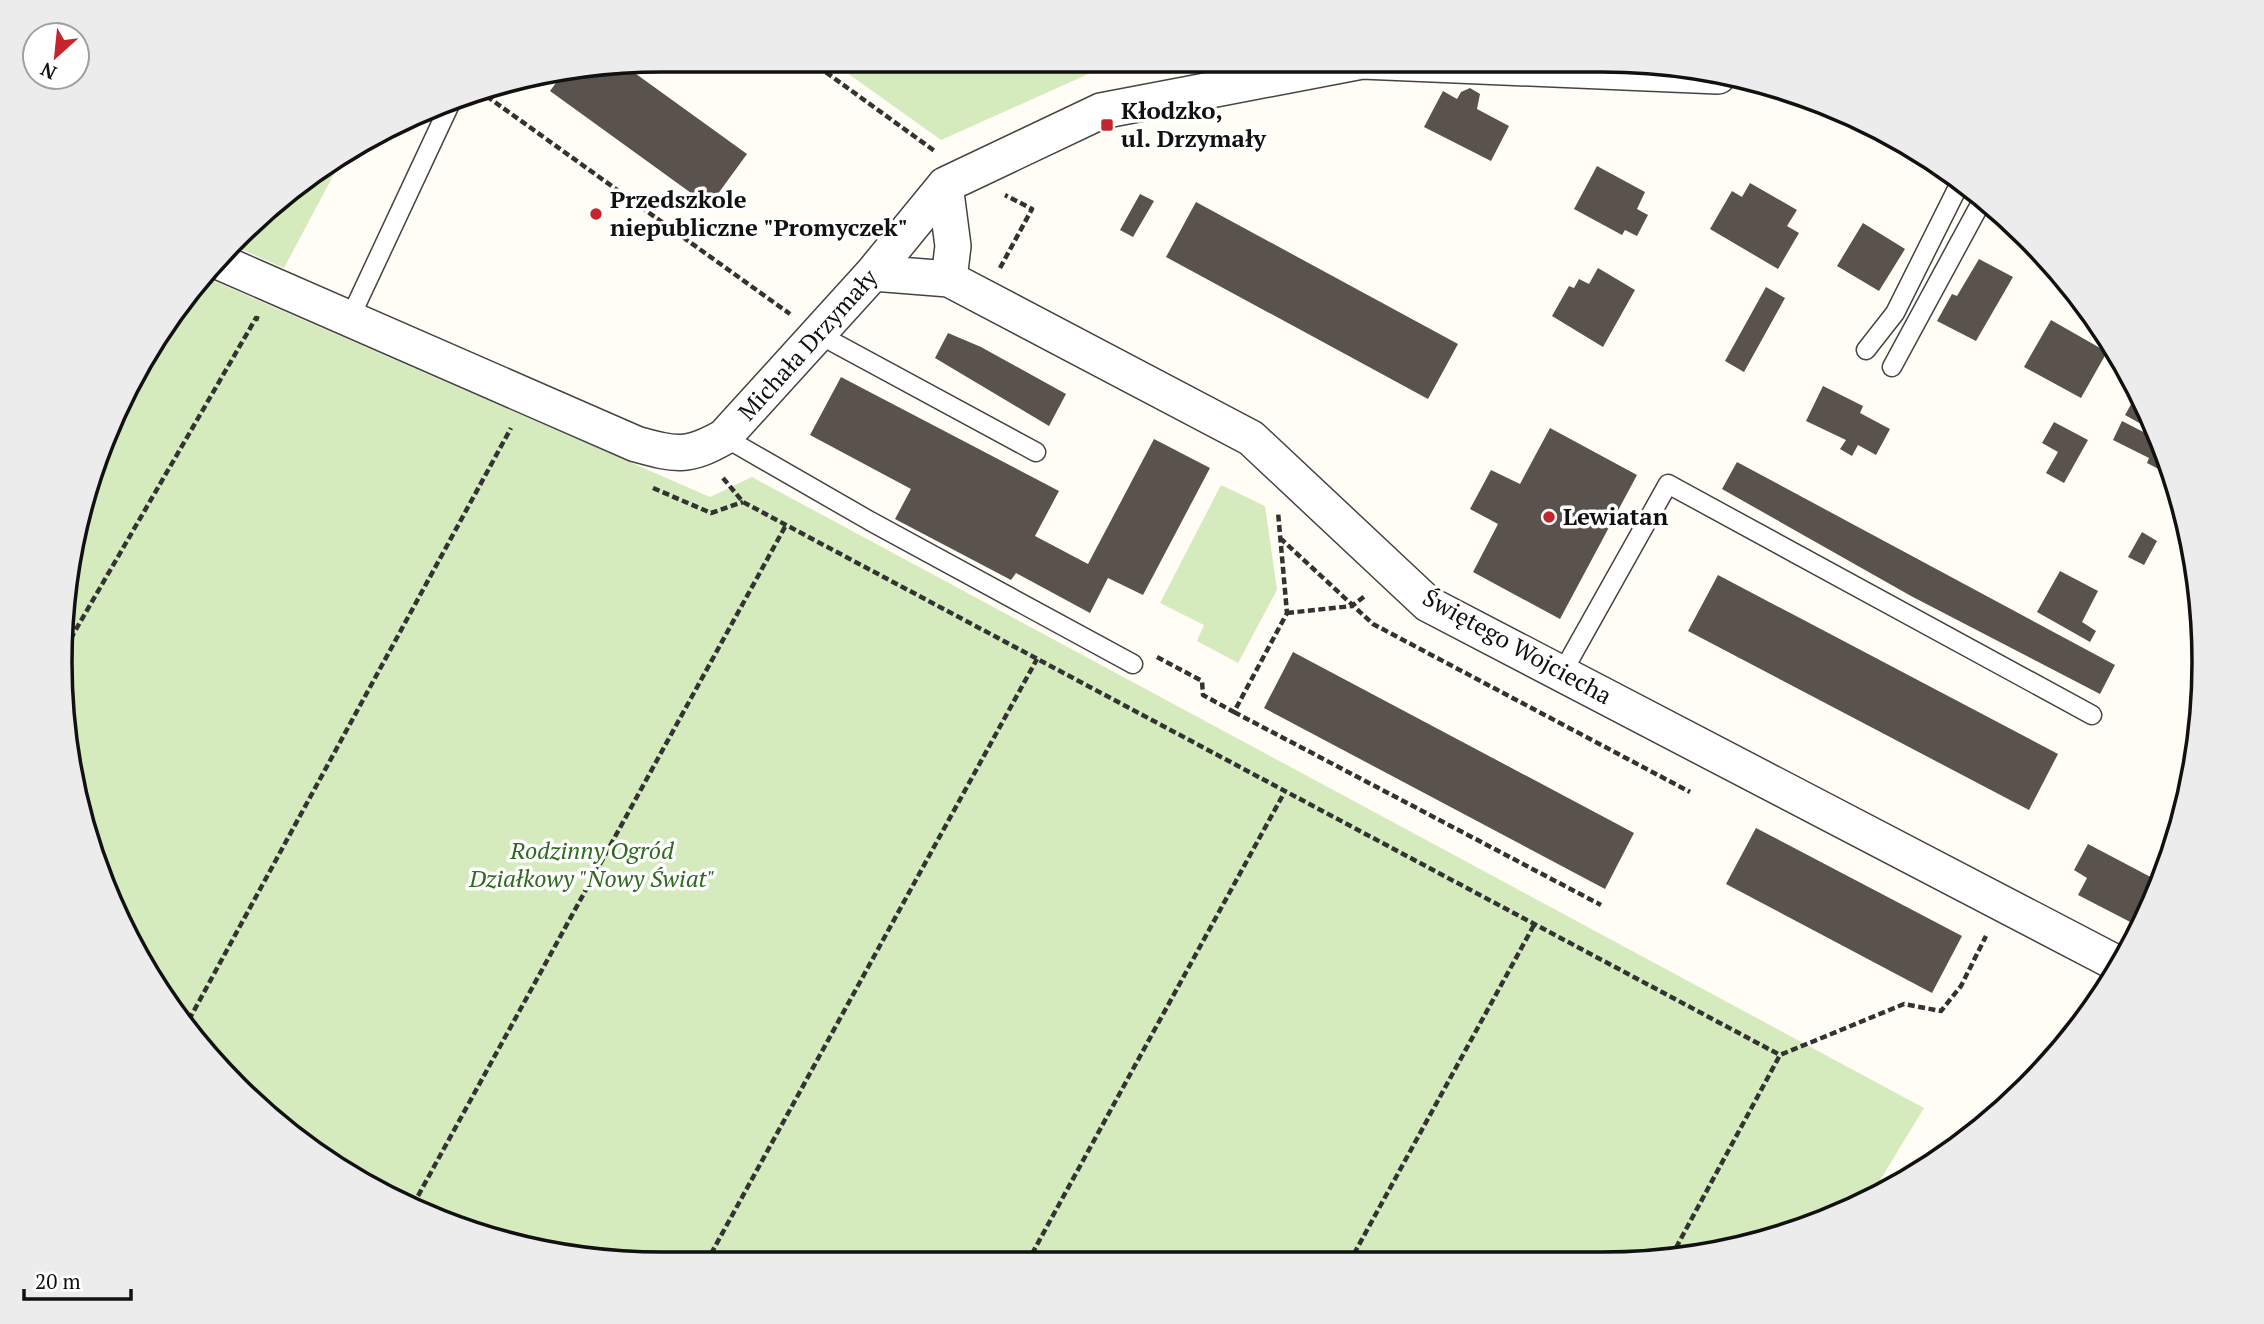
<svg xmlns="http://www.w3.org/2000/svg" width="2264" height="1324" font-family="'PT Serif',serif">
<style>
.park{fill:#d5ebbd}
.building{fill:#5a524d}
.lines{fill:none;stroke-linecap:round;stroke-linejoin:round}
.lane-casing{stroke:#444;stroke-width:21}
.street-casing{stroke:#444;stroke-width:38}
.path{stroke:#333;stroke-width:4.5;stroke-dasharray:7 3.5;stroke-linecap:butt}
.lane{stroke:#fff;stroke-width:18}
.street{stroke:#fff;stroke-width:35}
.poi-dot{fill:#c4262e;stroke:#fff;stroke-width:2.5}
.labels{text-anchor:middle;stroke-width:7;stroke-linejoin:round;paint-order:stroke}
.poi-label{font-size:24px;font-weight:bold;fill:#111;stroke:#fff;text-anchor:start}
.street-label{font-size:24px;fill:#111;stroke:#fff}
.park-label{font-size:24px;font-style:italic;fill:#2f6b1f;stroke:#fff}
.rim{fill:none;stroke:#111;stroke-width:3.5}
</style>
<rect width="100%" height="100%" fill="#fffdf5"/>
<path class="park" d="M829 60H1126L1115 62 941 140Z
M342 159 284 268 236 247 296 184Z
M207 278 710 497 752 477 1924 1108 1868 1200 1795 1233 1642 1263H622L468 1232 328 1163 184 1029 92 856 60 662 80 506 161 327Z
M1221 485 1265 506 1277 590 1238 663 1197 641 1204 625 1160 603Z"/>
<path class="building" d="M625 66 747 154 709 206 550 91 561 76Z
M1470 88 1480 94 1477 109 1509 126 1491 161 1424 127 1443 91 1457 99 1461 92Z
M1597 166 1645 192 1637 209 1648 215 1637 236 1625 230 1622 235 1574 209Z
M1750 183 1797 210 1787 226 1799 233 1778 269 1710 229 1732 191 1742 197Z
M1140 194 1154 201 1133 237 1120 230Z
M1196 202 1458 344 1428 399 1166 257Z
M1863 223 1905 249 1879 291 1837 266Z
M1979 259 2013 277 1976 341 1937 321 1952 294 1957 296Z
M1598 268 1635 290 1603 347 1552 316 1569 286 1574 288 1579 279 1589 284Z
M1766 287 1785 298 1744 372 1725 361Z
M2051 320 2107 352 2081 398 2024 367Z
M948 333 981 347 1066 394 1049 426 935 358Z
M841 377 1059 491 1035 536 1088 564 1154 439 1210 468 1143 595 1108 578 1090 613 1016 573 1011 580 895 519 911 489 810 435Z
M1823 386 1863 406 1860 413 1890 429 1876 455 1858 445 1852 456 1840 449 1846 440 1806 421Z
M2138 392 2158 431 2159 434 2125 415Z
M2122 421 2161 441 2170 475 2147 463 2149 458 2113 440Z
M2054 422 2088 440 2064 483 2046 473 2058 452 2042 443Z
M1550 428 1637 475 1560 619 1473 572 1498 524 1470 509 1491 470 1520 484Z
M1737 462 2115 665 2100 694 1911 596 1722 489Z
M2142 532 2157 541 2144 565 2128 557Z
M2189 532 2193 544V547L2184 542Z
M2060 571 2098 591 2082 622 2096 631 2090 642 2037 612Z
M1718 575 2058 754 2029 810 1688 631Z
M1293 652 1634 833 1605 889 1264 708Z
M1756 828 1962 936 1932 993 1726 884Z
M2088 844 2162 883 2140 927 2078 895 2087 878 2074 870Z"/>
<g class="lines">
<g class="lane-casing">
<path id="lane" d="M350 318 452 100
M818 334 1036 452
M1866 350 1895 313 1961 181
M1892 367 1983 199
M724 437 870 521 1133 664
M1562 673 1668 484 2092 715"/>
</g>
<g class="street-casing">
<path id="street" d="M945 185 953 246 949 279
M222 263 636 444C676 455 687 458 724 437L873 273 945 185 1101 111 1362 61 1718 76
M873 273 949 279 1251 438 1428 604 2120 965"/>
</g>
<path class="path" d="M809 60 936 152
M478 90 790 314
M1000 268 1032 209 1005 195
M723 478 743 502 1780 1055
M653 488 711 513 743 502
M1280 538 1373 624 1690 792
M1287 613 1352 606 1366 595
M60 657 256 318 259 319
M1157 657 1202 681 1203 695 1234 712 1287 613 1278 512
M1234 712 1601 905
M184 1029 511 428
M413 1205 786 525
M1671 1257 1780 1055 1904 1004 1941 1011 1961 986 1986 936
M706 1263 1037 659
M1027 1263 1284 793
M1349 1263 1534 925"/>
<use href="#lane" class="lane"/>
<use href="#street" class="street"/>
</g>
<g class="poi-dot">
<rect x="1100" y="118" width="14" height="14" rx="3.5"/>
<circle cx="596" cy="214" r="7"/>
<circle cx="1549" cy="517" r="7"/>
</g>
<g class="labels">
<g class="poi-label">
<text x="1121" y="119">Kłodzko,<tspan x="1121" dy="28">ul. Drzymały</tspan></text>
<text x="610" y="208">Przedszkole<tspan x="610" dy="28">niepubliczne "Promyczek"</tspan></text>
<text x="1563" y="525">Lewiatan</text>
</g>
<g class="street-label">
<text transform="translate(808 345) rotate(-48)" y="8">Michała Drzymały</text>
<text transform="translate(1517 647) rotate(29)" y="8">Świętego Wojciecha</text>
</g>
<g class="park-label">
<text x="592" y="859">Rodzinny Ogród<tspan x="592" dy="28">Działkowy "Nowy Świat"</tspan></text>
</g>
</g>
<path d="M0 0H2264V1324H0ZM662 72H1602A590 590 0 0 1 2192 662V662A590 590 0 0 1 1602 1252H662A590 590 0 0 1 72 662V662A590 590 0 0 1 662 72Z" fill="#ececec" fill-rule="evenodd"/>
<path class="rim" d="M662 72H1602A590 590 0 0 1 2192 662V662A590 590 0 0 1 1602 1252H662A590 590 0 0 1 72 662V662A590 590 0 0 1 662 72Z"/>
<g transform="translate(56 56) rotate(207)"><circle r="33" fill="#ffffff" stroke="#a0a0a0" stroke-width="2"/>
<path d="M0-5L12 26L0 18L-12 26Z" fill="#c4262e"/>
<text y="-10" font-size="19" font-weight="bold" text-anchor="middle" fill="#111111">N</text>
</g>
<path d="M24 1289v10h107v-10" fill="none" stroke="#111111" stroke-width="3.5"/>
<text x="35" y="1289" font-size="21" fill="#111111" stroke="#ffffff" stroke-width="5" paint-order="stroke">20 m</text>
</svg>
